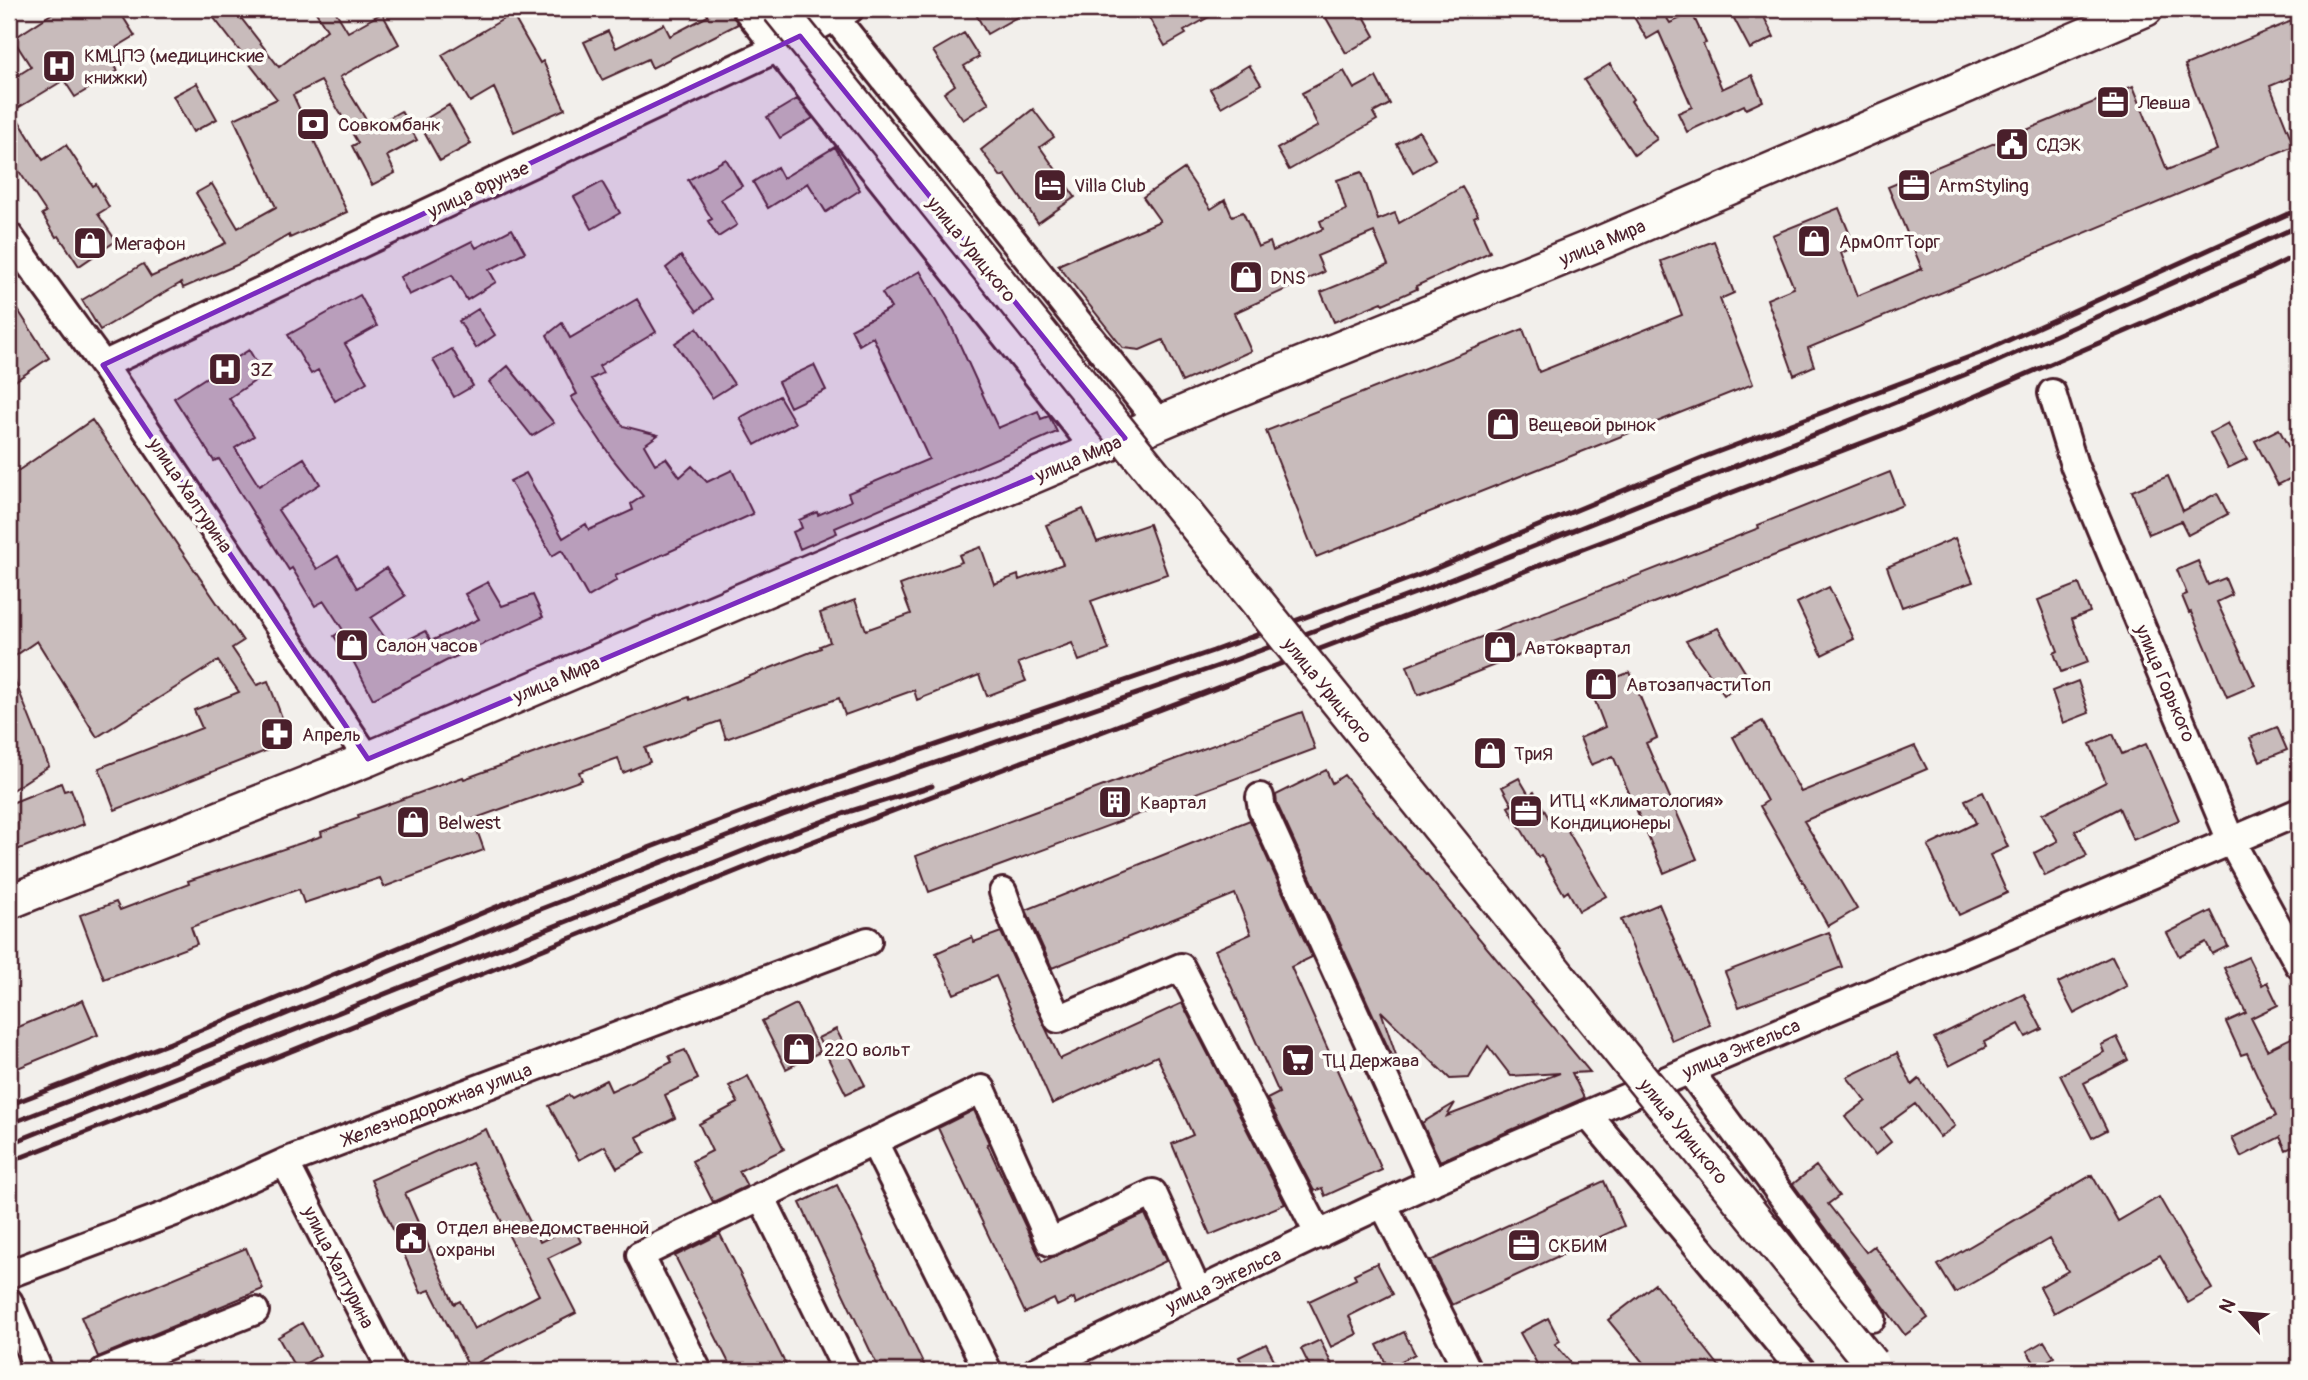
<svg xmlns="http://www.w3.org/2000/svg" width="2308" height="1380" font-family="Pangolin,sans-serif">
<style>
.building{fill:#c8bbbb;stroke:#4a1f2b;stroke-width:2;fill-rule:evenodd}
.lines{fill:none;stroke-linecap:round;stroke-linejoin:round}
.minor-casing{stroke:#4a1f2b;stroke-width:32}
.major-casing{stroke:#4a1f2b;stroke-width:38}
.minor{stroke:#fdfcf7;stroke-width:26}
.major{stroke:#fdfcf7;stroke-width:33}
.rail{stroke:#4a1f2b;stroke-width:5}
.major-bridge-casing{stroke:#4a1f2b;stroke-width:38;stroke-linecap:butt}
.major-bridge{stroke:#fdfcf7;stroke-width:33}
.marked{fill:#7b2cbf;fill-opacity:0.2;stroke:#7b2cbf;stroke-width:5;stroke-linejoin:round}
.labels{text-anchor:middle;stroke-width:7;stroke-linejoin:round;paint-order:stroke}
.poi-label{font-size:19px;fill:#4a1f2b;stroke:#fdfcf7;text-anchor:start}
.street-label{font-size:19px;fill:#4a1f2b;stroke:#fdfcf7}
</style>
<rect width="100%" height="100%" fill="#f2efeb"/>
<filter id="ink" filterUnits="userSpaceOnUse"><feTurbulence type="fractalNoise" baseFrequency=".0143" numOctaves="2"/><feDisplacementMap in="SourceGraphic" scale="14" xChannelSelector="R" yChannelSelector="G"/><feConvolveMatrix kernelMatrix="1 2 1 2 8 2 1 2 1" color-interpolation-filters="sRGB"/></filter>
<g filter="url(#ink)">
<path class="building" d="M59 9H118L135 36 107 53 118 71 75 97 64 80 13 111 43 160 66 145 93 186 96 184 109 207 98 214 116 241 79 266 59 236 56 237 42 214 46 212 9 156V81L31 67 13 39Z
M207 9H234L279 67 327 30 314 9H334L348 32 382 13 399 44 340 77 371 128 401 111 417 140 387 156 395 173 372 185 352 146 358 143 321 81 293 95 347 212 290 238 289 235 239 264 183 288 181 283 100 330 82 300 143 264 151 277 226 243 196 193 212 184 238 228 276 207 234 119 277 99Z
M704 9H731L738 24 652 68 648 59 602 80 584 42 608 31 616 48 664 24 670 36 708 16Z
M973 9H1031L987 34Z
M1144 9H1223L1184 31 1186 34 1165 46Z
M1321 9H1360L1375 36 1346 53Z
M1629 9H1661L1670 23 1692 13 1706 43 1703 44 1722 89 1752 75 1763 101 1746 109 1744 105 1687 132 1678 113 1692 107 1659 32 1647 39Z
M1729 9H1760L1774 37 1750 49Z
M512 14 540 63 543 61 565 109 514 132 494 88 470 102 442 55Z
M2299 18V74L2270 86 2294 146 1808 348 1814 366 1794 375 1767 299 1794 288 1772 235 1839 208 1855 247 1841 253 1857 296 1922 269 1888 187 2133 86 2167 170 2217 150 2185 65Z
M964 33 979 57 964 66 989 103 963 120 944 93 955 85 933 51Z
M1610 64 1633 99 1631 101 1657 139 1634 155 1584 80Z
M1249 65 1261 84 1221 107 1210 89Z
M1344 71 1354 89 1376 77 1390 104 1373 113 1377 120 1289 170 1277 149 1318 126 1302 93Z
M197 83 217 119 193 132 173 96Z
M797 99 813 118 780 138 767 117Z
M449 105 471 144 440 161 419 123Z
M1033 109 1054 137 1040 147 1075 197 1038 223 1005 175 1001 177 981 150Z
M1419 131 1435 159 1413 172 1397 144Z
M835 147 860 190 826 212 808 183 768 208 753 182 777 167 783 178Z
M726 159 742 186 721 199 737 225 718 237 708 221 712 219 688 180Z
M1184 169 1211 209 1225 200 1232 216 1243 212 1258 247 1270 242 1273 251 1323 229 1320 221 1346 210 1337 180 1362 172 1378 220 1395 213 1399 223 1462 187 1478 215 1474 217 1490 252 1416 286 1417 289 1383 304 1382 302 1334 322 1321 292 1388 265 1374 232 1317 256 1324 272 1234 313 1251 351 1182 382 1163 340 1140 350 1123 348 1058 265 1160 221 1143 197Z
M602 182 620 213 592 229 574 197Z
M512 229 525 252 489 270 496 282 467 300 452 275 409 295 400 277 472 241 476 248Z
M1714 241 1734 293 1720 299 1753 384 1316 557 1266 431 1523 329 1539 372 1682 315 1661 261Z
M681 256 712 299 697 311 666 268Z
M920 271 949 321 998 428 1038 411 1041 419 1049 416 1057 432 835 528 837 533 800 549 793 532 802 528 799 520 817 512 818 515 851 501 848 493 929 459 873 337 859 345 851 329 891 308 882 293Z
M360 295 377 326 345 344 367 382 335 401 318 370 311 374 288 335Z
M9 296 49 358 9 385Z
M637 299 656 332 599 366 603 373 591 379 623 426 658 435 644 445 655 464 666 458 680 477 692 466 707 482 732 470 753 514 615 576 617 580 588 597 562 550 552 556 510 481 526 473 563 538 586 524 589 530 633 510 631 504 643 496 612 458 571 397 577 394 547 335 562 323 570 338Z
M478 309 495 335 476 348 459 321Z
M697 328 734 384 712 398 675 343Z
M452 349 473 386 454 397 433 360Z
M249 350 264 375 229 398 254 436 235 448 259 486 304 458 320 484 278 510 317 569 338 556 357 588 386 568 405 596 371 618 392 648 425 631 431 641 479 619 465 594 488 582 502 606 533 595 543 617 446 661 373 699 351 657 349 659 334 636 343 630 324 601 315 606 292 568 289 570 219 459 214 461 174 398Z
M814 365 826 390 790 407 778 382Z
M508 366 554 423 532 436 489 382Z
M779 396 795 423 755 445 740 418Z
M92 420 243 641 232 648 257 685 268 681 291 741 115 810 99 768 202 728 194 710 239 692 218 661 97 737 37 641 9 660V477Z
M2228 423 2247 459 2228 468 2210 433Z
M2279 429 2299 467V474L2278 485 2255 441Z
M1890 472 1903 505 1418 695 1407 666 1759 528 1758 525Z
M2168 476 2183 511 2217 493 2228 514 2188 535 2181 521 2149 534 2132 491Z
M1083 509 1097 542 1149 524 1167 574 1091 601 1109 650 1079 661 1072 643 1018 663 1026 681 987 696 979 675 917 700 914 690 845 715 839 698 726 739 720 721 645 748 650 762 623 773 618 758 579 772 582 780 473 819 484 850 384 887 380 878 304 903 299 889 191 927 197 944 104 979 80 915 116 902 120 910 189 884 188 881 322 836 321 832 359 818 358 815 463 777 464 779 689 697 690 700 821 648 820 646 830 642 820 613 855 600 866 630 911 614 900 585 962 562 959 555 981 547 994 584 1018 575 1019 580 1063 564 1046 525Z
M1955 538 1973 582 1902 607 1887 567Z
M2198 561 2208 585 2225 578 2232 595 2217 602 2255 685 2227 697 2191 612 2189 613 2182 596 2187 594 2177 570Z
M2079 584 2090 612 2072 619 2088 662 2061 672 2054 653 2058 651 2038 600Z
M1829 587 1854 639 1822 655 1797 603Z
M1718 628 1750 680 1724 695 1686 641Z
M9 666 49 766 9 792Z
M1630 672 1657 738 1646 743 1697 859 1664 873 1613 756 1591 765 1580 738 1605 727 1590 688Z
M2078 681 2089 713 2063 723 2052 691Z
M1302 712 1315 749 929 892 916 856Z
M1762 721 1801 792 1915 746 1927 769 1804 821 1857 909 1828 926 1760 806 1767 801 1733 737Z
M2277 727 2287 750 2260 761 2250 738Z
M2113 734 2122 754 2146 744 2179 820 2133 840 2119 808 2075 831 2087 856 2045 876 2034 853 2058 841 2042 814 2106 782 2090 744Z
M1326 770 1332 783 1344 775 1590 1072 1572 1073 1584 1098 1440 1161 1422 1123 1455 1103 1447 1116 1560 1073 1511 1076 1488 1046 1469 1078 1450 1079 1381 1011 1399 1064 1396 1065 1277 804 1276 795Z
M1519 778 1529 795 1534 792 1552 824 1561 819 1606 896 1579 911 1568 891 1564 894 1541 855 1538 857 1508 807 1512 805 1502 787Z
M61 783 64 791 71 789 84 824 9 853V804Z
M1983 792 2008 847 1990 855 2007 893 1959 915 1928 846 1976 823 1965 800Z
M1250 820 1312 957 1291 967 1382 1170 1325 1196 1322 1188 1314 1191 1267 1099 1279 1093 1215 950 1251 934 1235 894 1052 968 1026 910Z
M1659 904 1710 1025 1672 1041 1621 920Z
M2211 911 2228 946 2212 954 2206 942 2179 956 2167 933Z
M1001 932 1060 1059 1182 1003 1285 1204 1210 1235 1172 1144 1193 1135 1157 1056 1052 1104 996 976 954 994 936 953 972 937 974 942Z
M1829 932 1842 967 1739 1007 1725 972Z
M2112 956 2127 986 2074 1014 2058 983Z
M2248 957 2262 985 2267 982 2278 1005 2251 1018 2267 1050 2299 1034V1144L2286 1150 2280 1137 2241 1157 2232 1138 2276 1116 2247 1053 2241 1055 2226 1022 2246 1013 2224 968Z
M2024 994 2042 1029 2026 1037 2019 1024 1984 1042 1986 1047 1949 1066 1934 1038Z
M83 1000 98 1035 13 1070 9 1060V1031Z
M796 1004 820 1052 786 1069 762 1021Z
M836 1029 865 1085 846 1094 818 1038Z
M2117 1037 2128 1060 2084 1083 2107 1130 2092 1138 2060 1075 2104 1052 2101 1045Z
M685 1050 698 1079 665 1095 675 1118 637 1137 645 1153 617 1168 605 1146 579 1160 549 1106 569 1095 572 1098 606 1080 611 1091 672 1062 669 1056Z
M1897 1053 1912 1085 1919 1079 1955 1126 1940 1137 1915 1104 1881 1129 1891 1142 1875 1155 1845 1117 1866 1101 1847 1077Z
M748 1076 784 1149 739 1171 747 1186 713 1202 692 1161 712 1151 699 1124 738 1103 729 1086Z
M974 1110 989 1143 987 1144 1042 1262 1145 1214 1166 1261 1076 1304 1074 1298 1057 1306 1054 1299 1025 1313 938 1128Z
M486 1129 503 1168 540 1242 573 1226 581 1242 548 1258 576 1313 469 1367 430 1290 421 1293 371 1180ZM472 1163 539 1295 474 1329 460 1301 454 1304 405 1193Z
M1816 1166 1839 1196 1828 1204 1866 1252 1874 1246 1928 1318 1905 1335 1793 1184Z
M2092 1175 2118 1221 2159 1197 2212 1289 2188 1303 2160 1255 2054 1313 2040 1287 2068 1271 2049 1239 1955 1293 1938 1265Z
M1604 1181 1624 1226 1452 1305 1430 1261Z
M837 1185 927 1371H881L877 1365 800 1203Z
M720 1234 789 1371H733L675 1256Z
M246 1248 263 1289 98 1357 81 1317Z
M1377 1263 1393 1294 1349 1316 1357 1334 1331 1347 1309 1301 1356 1279 1354 1274Z
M1655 1284 1723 1371H1650L1608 1320Z
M1548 1318 1560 1341 1555 1344 1578 1371H1541L1520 1333Z
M302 1323 320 1355 296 1369 278 1337Z
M1404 1332 1415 1354 1388 1368 1377 1345Z
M1320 1340 1335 1371H1312L1301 1349Z
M2044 1341 2054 1357 2037 1367 2027 1351Z
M1266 1344 1280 1371H1246L1239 1357Z"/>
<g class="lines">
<g class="minor-casing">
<path id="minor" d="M746 9 1096 450
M828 9 1159 423
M9 236 103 365 368 759
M103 365 778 48 850 9
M2052 393 2074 465 2231 841 2299 965
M1260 797 1262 809 1432 1182
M1003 892 1015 925 1058 1019 1181 967 1319 1235
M1689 1070 1872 1318
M1588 1115 1802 1371
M874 1142 988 1371
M285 1162 392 1371
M761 1196 847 1371
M1383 1204 1468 1371
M9 1274 177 1211 285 1162 868 941
M9 1302 39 1371
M104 1371 255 1311
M698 1371 640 1255 982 1089 1050 1242 1153 1193 1198 1292
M1036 1371C1167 1307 1298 1242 1431 1182 1719 1055 2010 936 2299 812"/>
</g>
<g class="major-casing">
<path id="major" d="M9 902 368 759 1220 397 1598 244 2146 9"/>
</g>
<use href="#minor" class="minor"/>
<use href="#major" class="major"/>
<path class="rail" d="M9 1105 170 1043 525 895 777 799 1213 651 1425 573 1704 457 1980 353 2299 209
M9 1124 172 1061 528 914 783 815 1221 665 1429 588 1989 365 2299 226
M9 1144 763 843 851 811 932 786
M9 1162 192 1091 769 858 1899 429 2252 277 2299 254"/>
<g class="major-bridge-casing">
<path id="major-bridge" d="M779 9 1871 1363"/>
</g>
<use href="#major-bridge" class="major-bridge"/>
</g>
</g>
<path class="marked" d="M800 36 1125 438 368 759 103 365Z"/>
<defs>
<g id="hospital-square" transform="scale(1.75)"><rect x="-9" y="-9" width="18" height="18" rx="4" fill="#4a1f2b" stroke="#fdfcf7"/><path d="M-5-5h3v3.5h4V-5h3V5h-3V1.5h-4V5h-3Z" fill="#fff"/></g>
<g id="office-square" transform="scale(1.75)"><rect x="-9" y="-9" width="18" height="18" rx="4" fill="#4a1f2b" stroke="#fdfcf7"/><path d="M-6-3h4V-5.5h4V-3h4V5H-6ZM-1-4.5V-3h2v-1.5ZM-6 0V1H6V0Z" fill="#fff"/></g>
<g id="bank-square" transform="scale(1.75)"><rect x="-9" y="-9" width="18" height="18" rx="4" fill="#4a1f2b" stroke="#fdfcf7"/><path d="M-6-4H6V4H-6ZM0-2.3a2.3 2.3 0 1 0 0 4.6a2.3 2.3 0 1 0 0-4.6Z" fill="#fff"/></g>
<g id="civic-square" transform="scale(1.75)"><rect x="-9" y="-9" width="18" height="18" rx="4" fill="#4a1f2b" stroke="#fdfcf7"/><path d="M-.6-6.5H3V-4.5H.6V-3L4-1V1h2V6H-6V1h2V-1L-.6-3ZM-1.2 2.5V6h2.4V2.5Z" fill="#fff"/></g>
<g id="hotel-square" transform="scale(1.75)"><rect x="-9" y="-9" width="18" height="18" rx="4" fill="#4a1f2b" stroke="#fdfcf7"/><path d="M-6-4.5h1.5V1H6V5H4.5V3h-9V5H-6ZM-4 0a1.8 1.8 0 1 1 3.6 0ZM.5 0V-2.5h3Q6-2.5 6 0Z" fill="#fff"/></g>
<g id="shop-square" transform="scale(1.75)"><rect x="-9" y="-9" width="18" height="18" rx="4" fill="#4a1f2b" stroke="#fdfcf7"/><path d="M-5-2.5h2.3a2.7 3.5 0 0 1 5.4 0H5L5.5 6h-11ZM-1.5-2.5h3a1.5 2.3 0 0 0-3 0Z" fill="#fff"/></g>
<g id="pharmacy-square" transform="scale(1.75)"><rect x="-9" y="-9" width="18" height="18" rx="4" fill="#4a1f2b" stroke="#fdfcf7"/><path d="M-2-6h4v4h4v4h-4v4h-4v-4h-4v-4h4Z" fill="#fff"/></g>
<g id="building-square" transform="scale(1.75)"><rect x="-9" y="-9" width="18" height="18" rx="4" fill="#4a1f2b" stroke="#fdfcf7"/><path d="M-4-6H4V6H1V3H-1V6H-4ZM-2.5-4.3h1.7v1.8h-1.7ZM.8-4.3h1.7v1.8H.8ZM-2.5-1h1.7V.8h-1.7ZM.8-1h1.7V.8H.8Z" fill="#fff"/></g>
<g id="supermarket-square" transform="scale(1.75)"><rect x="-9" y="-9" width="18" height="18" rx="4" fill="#4a1f2b" stroke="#fdfcf7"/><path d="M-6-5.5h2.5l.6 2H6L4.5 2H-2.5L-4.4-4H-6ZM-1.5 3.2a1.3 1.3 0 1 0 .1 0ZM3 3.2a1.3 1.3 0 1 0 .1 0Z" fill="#fff"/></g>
</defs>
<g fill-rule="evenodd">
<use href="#hospital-square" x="59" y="66"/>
<use href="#office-square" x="2113" y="102"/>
<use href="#bank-square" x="313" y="124"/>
<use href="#civic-square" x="2012" y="144"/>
<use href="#hotel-square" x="1050" y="185"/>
<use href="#office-square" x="1914" y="185"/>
<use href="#shop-square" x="1814" y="241"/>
<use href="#shop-square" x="90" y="243"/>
<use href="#shop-square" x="1246" y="277"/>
<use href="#hospital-square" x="225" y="369"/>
<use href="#shop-square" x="1503" y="424"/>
<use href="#shop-square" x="352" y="645"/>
<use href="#shop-square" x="1500" y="647"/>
<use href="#shop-square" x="1601" y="684"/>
<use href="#pharmacy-square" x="277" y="734"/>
<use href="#shop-square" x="1490" y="753"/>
<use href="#building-square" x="1115" y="802"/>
<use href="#office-square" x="1526" y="811"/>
<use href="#shop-square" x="413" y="822"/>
<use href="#shop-square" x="799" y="1049"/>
<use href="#supermarket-square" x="1298" y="1060"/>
<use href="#civic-square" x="411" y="1238"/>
<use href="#office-square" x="1524" y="1245"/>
</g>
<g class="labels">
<g class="poi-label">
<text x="84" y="62">КМЦПЭ (медицинские<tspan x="84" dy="22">книжки)</tspan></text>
<text x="2138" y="109">Левша</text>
<text x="338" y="131">Совкомбанк</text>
<text x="2036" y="151">СДЭК</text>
<text x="1074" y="192">Villa Club</text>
<text x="1938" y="192">ArmStyling</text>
<text x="1839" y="248">АрмОптТорг</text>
<text x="114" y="250">Мегафон</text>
<text x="1270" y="284">DNS</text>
<text x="250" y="376">3Z</text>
<text x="1528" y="431">Вещевой рынок</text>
<text x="376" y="652">Салон часов</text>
<text x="1524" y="654">Автоквартал</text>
<text x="1626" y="691">АвтозапчастиТоп</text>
<text x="302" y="741">Апрель</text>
<text x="1514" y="760">ТриЯ</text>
<text x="1550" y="807">ИТЦ «Климатология»<tspan x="1550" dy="22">Кондиционеры</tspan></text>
<text x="1140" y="809">Квартал</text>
<text x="438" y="829">Belwest</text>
<text x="824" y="1056">220 вольт</text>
<text x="1322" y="1067">ТЦ Держава</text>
<text x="436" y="1234">Отдел вневедомственной<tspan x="436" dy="22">охраны</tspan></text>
<text x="1548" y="1252">СКБИМ</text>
</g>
<g class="street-label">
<text transform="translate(478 189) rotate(-25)" y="7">улица Фрунзе</text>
<text transform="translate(1602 242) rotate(-23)" y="7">улица Мира</text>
<text transform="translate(972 249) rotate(51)" y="7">улица Урицкого</text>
<text transform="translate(1078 458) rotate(-23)" y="7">улица Мира</text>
<text transform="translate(191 495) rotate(56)" y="7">улица Халтурина</text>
<text transform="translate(556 679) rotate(-23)" y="7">улица Мира</text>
<text transform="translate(2166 683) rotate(67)" y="7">улица Горького</text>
<text transform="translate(1328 690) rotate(51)" y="7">улица Урицкого</text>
<text transform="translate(1741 1048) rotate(-23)" y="7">улица Энгельса</text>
<text transform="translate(437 1104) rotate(-21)" y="7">Железнодорожная улица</text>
<text transform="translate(1684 1131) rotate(51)" y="7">улица Урицкого</text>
<text transform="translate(339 1267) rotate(63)" y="7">улица Халтурина</text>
<text transform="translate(1223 1280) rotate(-26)" y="7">улица Энгельса</text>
</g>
</g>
<rect width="2308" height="1380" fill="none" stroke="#fdfcf7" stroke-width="35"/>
<rect x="18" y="18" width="2273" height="1345" fill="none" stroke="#4a1f2b" stroke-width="2.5" filter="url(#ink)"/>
<g transform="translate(2242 1313) rotate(296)" stroke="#fdfcf7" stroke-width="5" paint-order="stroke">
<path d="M0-5L12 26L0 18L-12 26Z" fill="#4a1f2b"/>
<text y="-10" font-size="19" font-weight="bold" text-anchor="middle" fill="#4a1f2b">N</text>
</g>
</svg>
